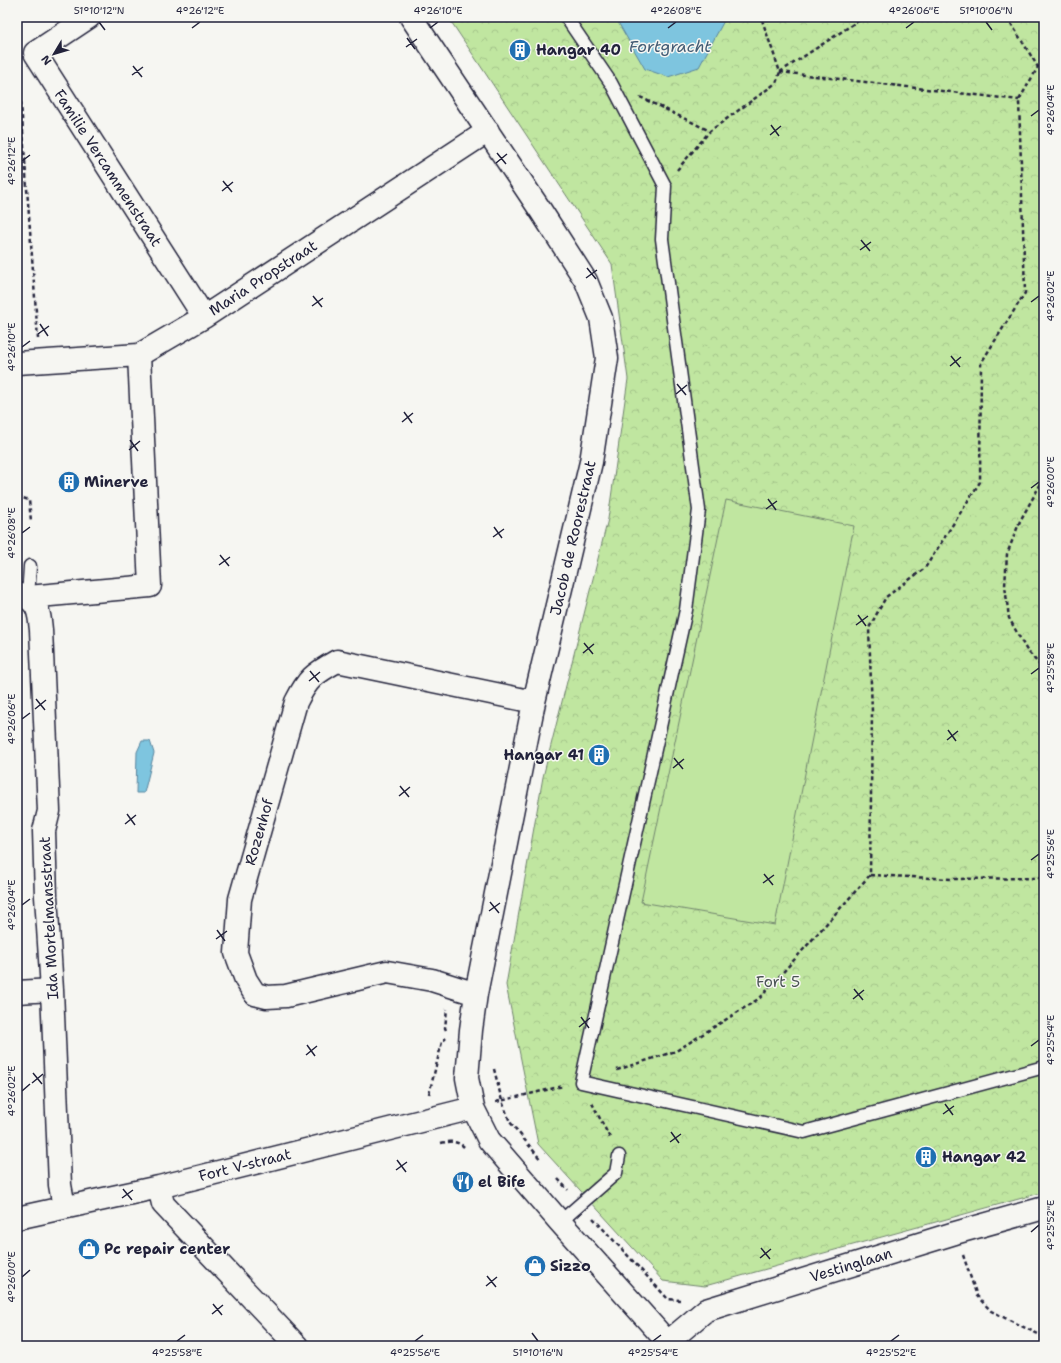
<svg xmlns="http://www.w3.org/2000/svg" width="1061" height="1363" font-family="'Shantell Sans',sans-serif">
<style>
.park{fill:url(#park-crowns);stroke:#71846e}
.garden{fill:#c0e6a0;stroke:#71846e}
.water{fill:#7ec5df;stroke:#59849d}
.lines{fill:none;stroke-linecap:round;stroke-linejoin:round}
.lane-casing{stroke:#22223b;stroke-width:15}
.street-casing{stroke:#22223b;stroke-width:25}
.path{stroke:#22223b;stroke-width:2.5;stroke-dasharray:4 3;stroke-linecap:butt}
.lane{stroke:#f6f6f2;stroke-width:12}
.street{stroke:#f6f6f2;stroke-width:22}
.ticks{fill:none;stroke:#22223b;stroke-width:1.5}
.labels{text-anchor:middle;stroke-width:3;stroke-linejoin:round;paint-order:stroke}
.poi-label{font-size:15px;font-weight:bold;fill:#22223b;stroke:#f6f6f2;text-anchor:start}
.street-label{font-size:15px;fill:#22223b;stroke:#f6f6f2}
.park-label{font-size:15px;fill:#4a5354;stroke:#f6f6f2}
.water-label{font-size:16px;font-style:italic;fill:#425b74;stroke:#f6f6f2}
.neatline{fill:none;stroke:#22223b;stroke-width:1.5}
.ticks-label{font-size:10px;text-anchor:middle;fill:#22223b}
</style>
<defs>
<pattern id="park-crowns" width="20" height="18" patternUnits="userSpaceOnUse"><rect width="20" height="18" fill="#c0e6a0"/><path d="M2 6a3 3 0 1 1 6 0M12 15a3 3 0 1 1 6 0" fill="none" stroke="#a5c58b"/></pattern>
</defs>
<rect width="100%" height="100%" fill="#f6f6f2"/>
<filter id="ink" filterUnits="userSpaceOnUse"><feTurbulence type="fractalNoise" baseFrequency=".025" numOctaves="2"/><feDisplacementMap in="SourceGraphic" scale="8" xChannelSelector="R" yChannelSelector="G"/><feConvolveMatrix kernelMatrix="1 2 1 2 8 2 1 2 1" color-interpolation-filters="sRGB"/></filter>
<g filter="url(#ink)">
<path class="park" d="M448 17H1044V1192L705 1286 663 1281 538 1144 506 985 543 777 608 519 628 379 612 264Z"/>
<path class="garden" d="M726 500 854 526 775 925 641 902Z"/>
<path class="water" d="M615 17H726L699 67 668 77 645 69Z
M142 741H150L154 753 144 793H136L137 752Z"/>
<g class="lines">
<g class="lane-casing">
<path id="lane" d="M566 17 611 83 665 186 662 239 699 510 686 610 581 1082 804 1132 1044 1067
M28 597 30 566
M560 1222 616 1173 619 1156"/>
</g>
<g class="street-casing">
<path id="street" d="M89 17 35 53 204 317
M411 17 541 211 586 281 601 318 607 358 591 462 534 702 476 994 471 1030 467 1078 473 1108 489 1140 560 1222 671 1346
M17 363 139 355 204 317 488 131
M17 594C38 600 39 610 41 630L49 811 44 831 46 896 52 990 60 1185 64 1207
M28 597 150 586 139 355
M17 992 52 990
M476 994 432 980 387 972 286 996 267 997 255 994 246 980 236 953 240 899 296 702C308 678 314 674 337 661L534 702
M159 1187 163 1204 297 1346
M17 1218 159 1187 473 1108
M668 1342 706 1310 955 1233 1044 1208"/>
</g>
<path class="path" d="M1007 17 1038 67
M780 72 1019 100
M780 72 864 17
M640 97 710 131
M25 161 38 339
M17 162 25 161 19 74
M677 170 710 131 776 83 780 72 761 17
M1044 397 1042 399 1044 402
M1044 478 1020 521 1007 554 1005 586 1009 618 1026 649 1044 670
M17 496 29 500 31 521
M870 875 951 879 1044 878
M446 1030 445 1028 447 1009
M494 1069 502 1101 510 1122 541 1160
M617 1070 676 1051 760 998 870 875 872 712 869 628 886 597 925 568 980 482 981 363 1025 293 1019 100 1038 67 1044 64
M429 1094 442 1042 446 1038
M496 1102 563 1086
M592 1103 611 1140
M441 1143C450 1141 458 1141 464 1147
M558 1179 568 1190
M593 1218 668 1299 680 1300
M963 1255 977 1296 991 1311 1044 1337"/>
<use href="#lane" class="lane"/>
<use href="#street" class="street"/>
</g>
</g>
<path class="ticks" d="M99 22 105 30M986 22 992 30M192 28 200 22M430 28 438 22M668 28 676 22M906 28 914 22M407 38 415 49M406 47 417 39M133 66 142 77M132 75 143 67M1031 116 1039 110M771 125 779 136M770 135 781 126M497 153 506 164M22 161 30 155M496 163 507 154M223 181 232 192M222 191 233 182M861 240 870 251M860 250 871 242M587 268 596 279M586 278 597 270M313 296 322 307M1031 302 1039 296M312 306 323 298M40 324 48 336M38 334 49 326M22 347 30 341M951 356 960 367M950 366 961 357M677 384 686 395M676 394 687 385M404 412 412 423M402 422 413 413M130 440 138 451M129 450 140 441M1031 488 1039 482M768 499 776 510M766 509 777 501M494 527 502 538M22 533 30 527M493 537 504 529M220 555 229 566M219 565 230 557M858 615 866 626M856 625 868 616M584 643 593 654M583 653 594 644M310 671 319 682M1031 674 1039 668M309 681 320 672M36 699 45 710M35 709 46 700M22 719 30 713M948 730 956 741M947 740 958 731M674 758 683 769M673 768 684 759M400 786 409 797M399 796 410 787M127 814 135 825M125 824 136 815M1031 860 1039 854M764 874 773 885M763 883 774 875M490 902 499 913M22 905 30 899M489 911 500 903M217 930 225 941M216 939 227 931M854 989 863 1000M853 999 864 990M581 1017 589 1028M579 1027 590 1018M307 1045 315 1056M1031 1046 1039 1040M306 1055 317 1046M33 1073 42 1084M32 1083 43 1074M22 1091 30 1084M945 1104 953 1115M943 1114 954 1106M671 1132 679 1143M670 1142 681 1134M397 1160 406 1172M396 1170 407 1162M123 1189 132 1200M122 1198 133 1190M1031 1232 1039 1225M761 1248 770 1259M760 1258 771 1249M487 1276 496 1287M22 1277 30 1270M486 1286 497 1277M213 1304 222 1315M212 1314 223 1305M532 1333 538 1341M177 1341 185 1335M415 1341 423 1335M653 1341 661 1335M891 1341 899 1335"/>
<defs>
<g id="building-disc" transform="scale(1.15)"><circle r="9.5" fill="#1f6fb2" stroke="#f6f6f2"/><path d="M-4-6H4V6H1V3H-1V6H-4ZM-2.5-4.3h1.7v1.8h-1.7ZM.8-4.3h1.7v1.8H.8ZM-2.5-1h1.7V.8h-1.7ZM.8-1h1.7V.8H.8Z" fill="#fff"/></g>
<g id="restaurant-disc" transform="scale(1.15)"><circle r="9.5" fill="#1f6fb2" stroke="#f6f6f2"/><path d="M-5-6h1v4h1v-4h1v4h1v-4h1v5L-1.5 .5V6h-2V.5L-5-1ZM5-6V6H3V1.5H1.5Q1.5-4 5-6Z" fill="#fff"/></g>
<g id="shop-disc" transform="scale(1.15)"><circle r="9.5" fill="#1f6fb2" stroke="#f6f6f2"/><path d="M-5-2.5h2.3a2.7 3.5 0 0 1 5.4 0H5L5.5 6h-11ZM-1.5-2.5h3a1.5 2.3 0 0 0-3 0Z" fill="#fff"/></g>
</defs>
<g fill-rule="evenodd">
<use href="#building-disc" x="520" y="50"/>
<use href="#building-disc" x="69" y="482"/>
<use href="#building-disc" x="599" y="755"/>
<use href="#building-disc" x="926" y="1157"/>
<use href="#restaurant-disc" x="463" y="1182"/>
<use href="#shop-disc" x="89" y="1249"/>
<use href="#shop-disc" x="535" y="1266"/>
</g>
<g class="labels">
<g class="poi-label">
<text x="536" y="55">Hangar 40</text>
<text x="84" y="487">Minerve</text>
<text x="584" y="760" text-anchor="end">Hangar 41</text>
<text x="942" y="1162">Hangar 42</text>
<text x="478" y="1187">el Bife</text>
<text x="104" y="1254">Pc repair center</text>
<text x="550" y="1271">Sizzo</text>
</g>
<g class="street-label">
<text transform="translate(108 168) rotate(57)" y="5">Familie Vercammenstraat</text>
<text transform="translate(263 278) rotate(-33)" y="5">Maria Propstraat</text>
<text transform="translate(573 538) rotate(-77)" y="5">Jacob de Roorestraat</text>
<text transform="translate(259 832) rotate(-74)" y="5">Rozenhof</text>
<text transform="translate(49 918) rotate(-93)" y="5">Ida Mortelmansstraat</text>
<text transform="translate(245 1165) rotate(-14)" y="5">Fort V-straat</text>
<text transform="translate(851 1265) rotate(-17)" y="5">Vestinglaan</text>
</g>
<g class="park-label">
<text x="778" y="987">Fort 5</text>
</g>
<g class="water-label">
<text x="670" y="52">Fortgracht</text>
</g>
</g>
<rect width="1061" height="1363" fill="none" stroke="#f6f6f2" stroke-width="44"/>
<g transform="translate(54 54) rotate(232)" stroke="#f6f6f2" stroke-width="3" paint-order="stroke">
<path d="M0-3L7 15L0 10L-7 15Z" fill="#22223b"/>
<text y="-6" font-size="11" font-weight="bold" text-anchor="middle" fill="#22223b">N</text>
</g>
<rect x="22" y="22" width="1017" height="1319" class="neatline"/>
<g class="ticks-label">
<text x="99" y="14">51°10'12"N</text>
<text x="200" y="14">4°26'12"E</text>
<text x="438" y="14">4°26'10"E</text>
<text x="676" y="14">4°26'08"E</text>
<text x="914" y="14">4°26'06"E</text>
<text x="986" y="14">51°10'06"N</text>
<text transform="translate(1050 110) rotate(-90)" y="4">4°26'04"E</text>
<text transform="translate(11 161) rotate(-90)" y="4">4°26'12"E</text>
<text transform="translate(1050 296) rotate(-90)" y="4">4°26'02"E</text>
<text transform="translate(11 347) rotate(-90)" y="4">4°26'10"E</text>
<text transform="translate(1050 482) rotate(-90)" y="4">4°26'00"E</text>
<text transform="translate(11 533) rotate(-90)" y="4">4°26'08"E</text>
<text transform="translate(1050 668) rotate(-90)" y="4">4°25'58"E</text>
<text transform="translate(11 719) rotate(-90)" y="4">4°26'06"E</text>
<text transform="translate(1050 854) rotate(-90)" y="4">4°25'56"E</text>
<text transform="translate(11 905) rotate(-90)" y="4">4°26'04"E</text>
<text transform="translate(1050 1040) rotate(-90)" y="4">4°25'54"E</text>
<text transform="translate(11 1091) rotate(-90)" y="4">4°26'02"E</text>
<text transform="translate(1050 1225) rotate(-90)" y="4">4°25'52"E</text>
<text transform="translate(11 1277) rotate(-90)" y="4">4°26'00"E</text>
<text x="177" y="1356">4°25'58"E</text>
<text x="415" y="1356">4°25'56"E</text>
<text x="538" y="1356">51°10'16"N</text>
<text x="653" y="1356">4°25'54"E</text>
<text x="891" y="1356">4°25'52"E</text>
</g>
</svg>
